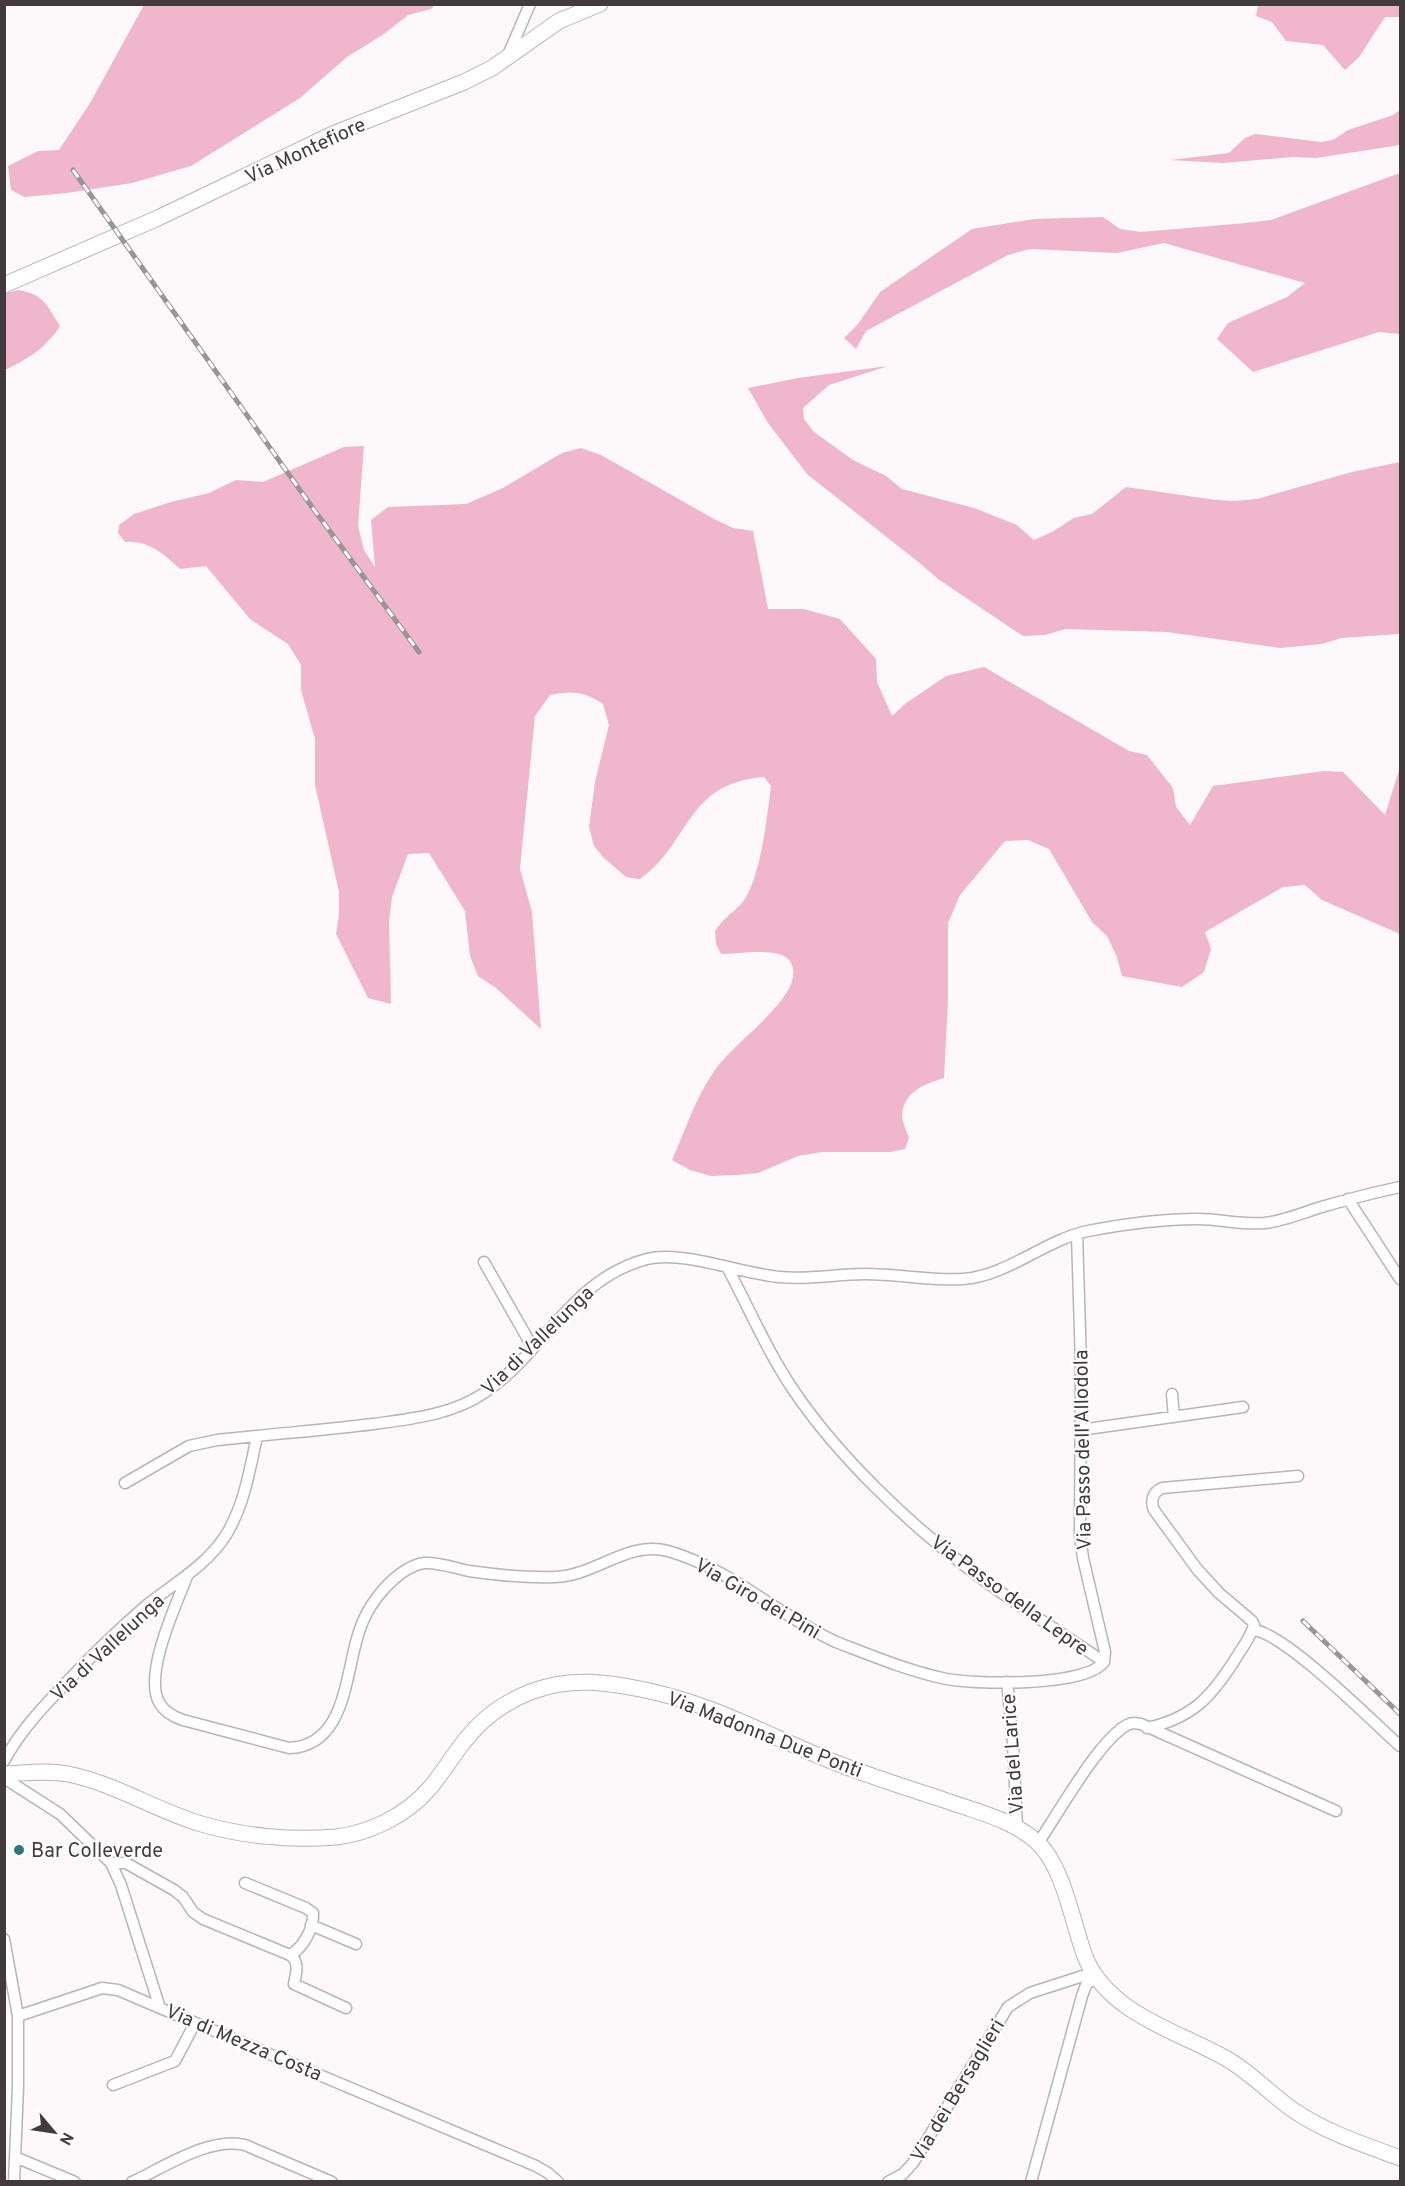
<svg xmlns="http://www.w3.org/2000/svg" width="1405" height="2186" font-family="Overpass,sans-serif">
<style>
.green{fill:#f0b6cb}
.lines{fill:none;stroke-linecap:round;stroke-linejoin:round}
.street-casing{stroke:#bfb2b6;stroke-width:13}
.secondary-casing{stroke:#bfb2b6;stroke-width:17}
.street{stroke:#fff;stroke-width:10}
.secondary{stroke:#fff;stroke-width:15}
.rail-casing{stroke:#999495;stroke-width:5}
.rail{stroke:#fff;stroke-width:3;stroke-dasharray:9;stroke-linecap:butt}
.poi-dot{fill:#2f787a;stroke:#fff;stroke-width:2}
.labels{text-anchor:middle;stroke-width:4.5;stroke-linejoin:round;paint-order:stroke}
.street-label{font-size:20px;fill:#413b3d;stroke:#fff}
.poi-label{font-size:20px;fill:#413b3d;stroke:#fff;text-anchor:start}
</style>
<rect width="100%" height="100%" fill="#fdf8f9"/>
<path class="green" d="M144 5V4L435 5 431 9 408 15 384 34 347 57 300 98 191 166 132 183 67 193 24 197 11 190 8 166 38 151 59 150 90 103Z
M1258 5H1400V17H1385L1359 57 1345 70 1323 45 1286 41 1272 22 1256 16Z
M1400 110V145L1316 158 1292 157 1223 163 1170 160 1229 153 1245 138 1255 134 1321 142 1333 140 1348 130 1393 115Z
M1400 173V334L1379 332 1253 372 1217 339 1228 323 1287 297 1305 283 1164 243 1117 253 1030 249 1008 255 866 331 856 349 844 338 858 324 880 292 972 229 1034 219 1103 217 1120 229 1141 232 1246 223 1271 220Z
M19 290C45 295 47 306 60 326 46 348 28 359 5 370V293Z
M888 366 829 385 803 408 804 419 814 432 853 460 886 476 902 489 974 508 1017 525 1034 540 1052 532 1074 518 1092 514 1126 487 1216 500 1235 501 1257 499 1352 472 1400 462V634L1341 638 1322 644 1280 648 1167 632 1065 629 1045 635 1023 636 938 579 922 565 807 474 768 423 748 388 798 378Z
M364 446 358 526 364 550 375 567 371 520 388 507 466 504 503 488 562 453 581 448 601 455 714 519 733 528 753 531 768 609H804L840 619 876 659 877 682 892 716 905 704 946 676 984 667 1129 751 1147 755 1173 788 1176 807 1190 825 1213 786 1324 771 1343 772 1385 815 1400 767V934L1322 900 1305 885 1283 887 1205 932 1211 949 1204 972 1182 987 1122 976 1117 957 1107 936 1092 922 1049 849 1028 840 1005 841 960 895 948 923V1001L944 1078C925 1084 904 1091 902 1115 902 1122 907 1132 909 1138L905 1149 890 1152H822L798 1156 758 1173 736 1175 711 1176 690 1170 672 1160C686 1129 697 1093 718 1066 739 1040 769 1020 787 992 793 983 797 967 788 959 776 947 737 954 721 954L716 944 715 931C722 920 732 913 741 904 761 881 767 816 771 786L764 777C685 783 691 843 640 879L626 877 604 858 594 846 589 827 595 782 609 725 603 704C586 692 571 690 550 695L535 716 520 869 532 912 541 1029 496 988 478 976 470 956 465 911 429 853 408 854 392 897 389 921 391 1004 368 998 336 934 339 914V892L315 785V739L301 690V665L288 644 250 619 206 566 180 569C164 554 148 540 125 542L118 533 119 525 134 514 171 502 209 493 236 480 263 482 344 447Z"/>
<g class="lines">
<g class="street-casing">
<path id="street" d="M508 55 530 4
M1348 1199 1400 1279
M1077 1234 1081 1365 1080 1536 1083 1558 1105 1652 1104 1662
M484 1262 533 1348
M727 1267C749 1308 768 1353 794 1391 838 1456 910 1525 973 1572 1015 1604 1060 1632 1104 1662
M1172 1394 1174 1417
M1080 1430 1243 1407
M125 1483 189 1446 217 1440 257 1436
M188 1574C177 1603 142 1676 160 1704 165 1712 174 1717 183 1720L289 1748C348 1746 345 1669 360 1629 367 1608 382 1588 400 1574 407 1569 415 1564 424 1563 439 1562 454 1568 469 1571 497 1575 527 1578 555 1577 595 1576 628 1540 668 1551 731 1569 778 1615 836 1642 870 1655 906 1670 942 1678 971 1685 1086 1687 1104 1662
M1253 1630C1284 1632 1373 1722 1400 1746
M1007 1682 1013 1743 1017 1827
M1147 1728C1193 1718 1212 1696 1236 1658 1242 1648 1251 1637 1254 1625L1252 1621 1219 1593 1197 1569 1154 1510C1150 1501 1153 1492 1162 1488L1298 1476
M4 1761C20 1731 43 1707 66 1683 92 1655 119 1629 148 1604 175 1583 207 1565 226 1535 244 1506 250 1469 257 1436 296 1432 334 1429 373 1424 410 1419 452 1415 484 1393 544 1353 572 1278 647 1259 683 1250 742 1274 780 1277 808 1280 837 1274 865 1274 898 1274 931 1281 963 1279 1007 1276 1045 1240 1088 1231 1124 1224 1161 1219 1198 1219 1220 1219 1242 1225 1265 1223 1283 1221 1300 1214 1318 1208 1345 1200 1372 1193 1400 1187
M4 1778 60 1814 111 1863 121 1885 160 2008 536 2166 548 2173 558 2182
M1038 1843C1058 1814 1099 1740 1127 1725 1132 1722 1136 1723 1141 1724L1336 1811
M111 1863H126L174 1890 183 1897 193 1912 203 1919 290 1955C303 1948 314 1928 313 1913L306 1908 245 1883
M311 1925 356 1944
M4 1939 18 2016V2087L14 2182
M290 1955C300 1962 296 1973 294 1984L346 2008
M18 2016 102 1988 118 1990 160 2008
M113 2085 175 2061 195 2023
M15 2157 75 2182
M132 2182C163 2168 210 2136 245 2145L332 2182
M888 2182 903 2174 913 2163 1008 2007 1030 1993 1092 1973
M1031 2182 1082 1996 1086 1985 1095 1977"/>
</g>
<g class="secondary-casing">
<path id="secondary" d="M4 285 158 218 333 134 464 82 492 68 559 21 600 4
M4 1774C26 1773 47 1770 68 1774 113 1783 154 1809 198 1823 241 1836 291 1841 336 1837 371 1833 406 1815 429 1789 442 1774 451 1758 463 1743 481 1719 506 1701 533 1691 571 1677 607 1682 645 1690 714 1704 774 1739 839 1764 875 1778 911 1789 947 1801 978 1812 1014 1820 1038 1843 1064 1867 1073 1926 1086 1959 1111 2015 1178 2031 1227 2059 1253 2074 1272 2096 1296 2112 1328 2133 1365 2145 1400 2158"/>
</g>
<use href="#street" class="street"/>
<use href="#secondary" class="secondary"/>
<g class="rail-casing">
<path id="rail" d="M73 170 312 507 419 652
M1303 1621 1400 1714"/>
</g>
<use href="#rail" class="rail"/>
</g>
<circle class="poi-dot" cx="19" cy="1850" r="6"/>
<g class="labels">
<g class="street-label">
<text transform="translate(305 150) rotate(-25)" y="7">Via Montefiore</text>
<text transform="translate(537 1340) rotate(-44)" y="7">Via di Vallelunga</text>
<text transform="translate(1082 1450) rotate(-91)" y="7">Via Passo dell'Allodola</text>
<text transform="translate(1010 1595) rotate(36)" y="7">Via Passo della Lepre</text>
<text transform="translate(758 1598) rotate(30)" y="7">Via Giro dei Pini</text>
<text transform="translate(107 1647) rotate(-43)" y="7">Via di Vallelunga</text>
<text transform="translate(765 1734) rotate(21)" y="7">Via Madonna Due Ponti</text>
<text transform="translate(1012 1754) rotate(-94)" y="7">Via del Larice</text>
<text transform="translate(244 2042) rotate(23)" y="7">Via di Mezza Costa</text>
<text transform="translate(957 2090) rotate(-59)" y="7">Via dei Bersaglieri</text>
</g>
<g class="poi-label">
<text x="31" y="1857">Bar Colleverde</text>
</g>
</g>
<rect width="1405" height="2186" fill="none" stroke="#413b3d" stroke-width="12"/>
<g transform="translate(54 2132) rotate(119)" stroke="#ffffff" stroke-width="4.5" paint-order="stroke">
<path d="M0-4.5L10 22L0 15L-10 22Z" fill="#413b3d"/>
<text y="-9" font-size="16" font-weight="bold" text-anchor="middle" fill="#413b3d">N</text>
</g>
</svg>
